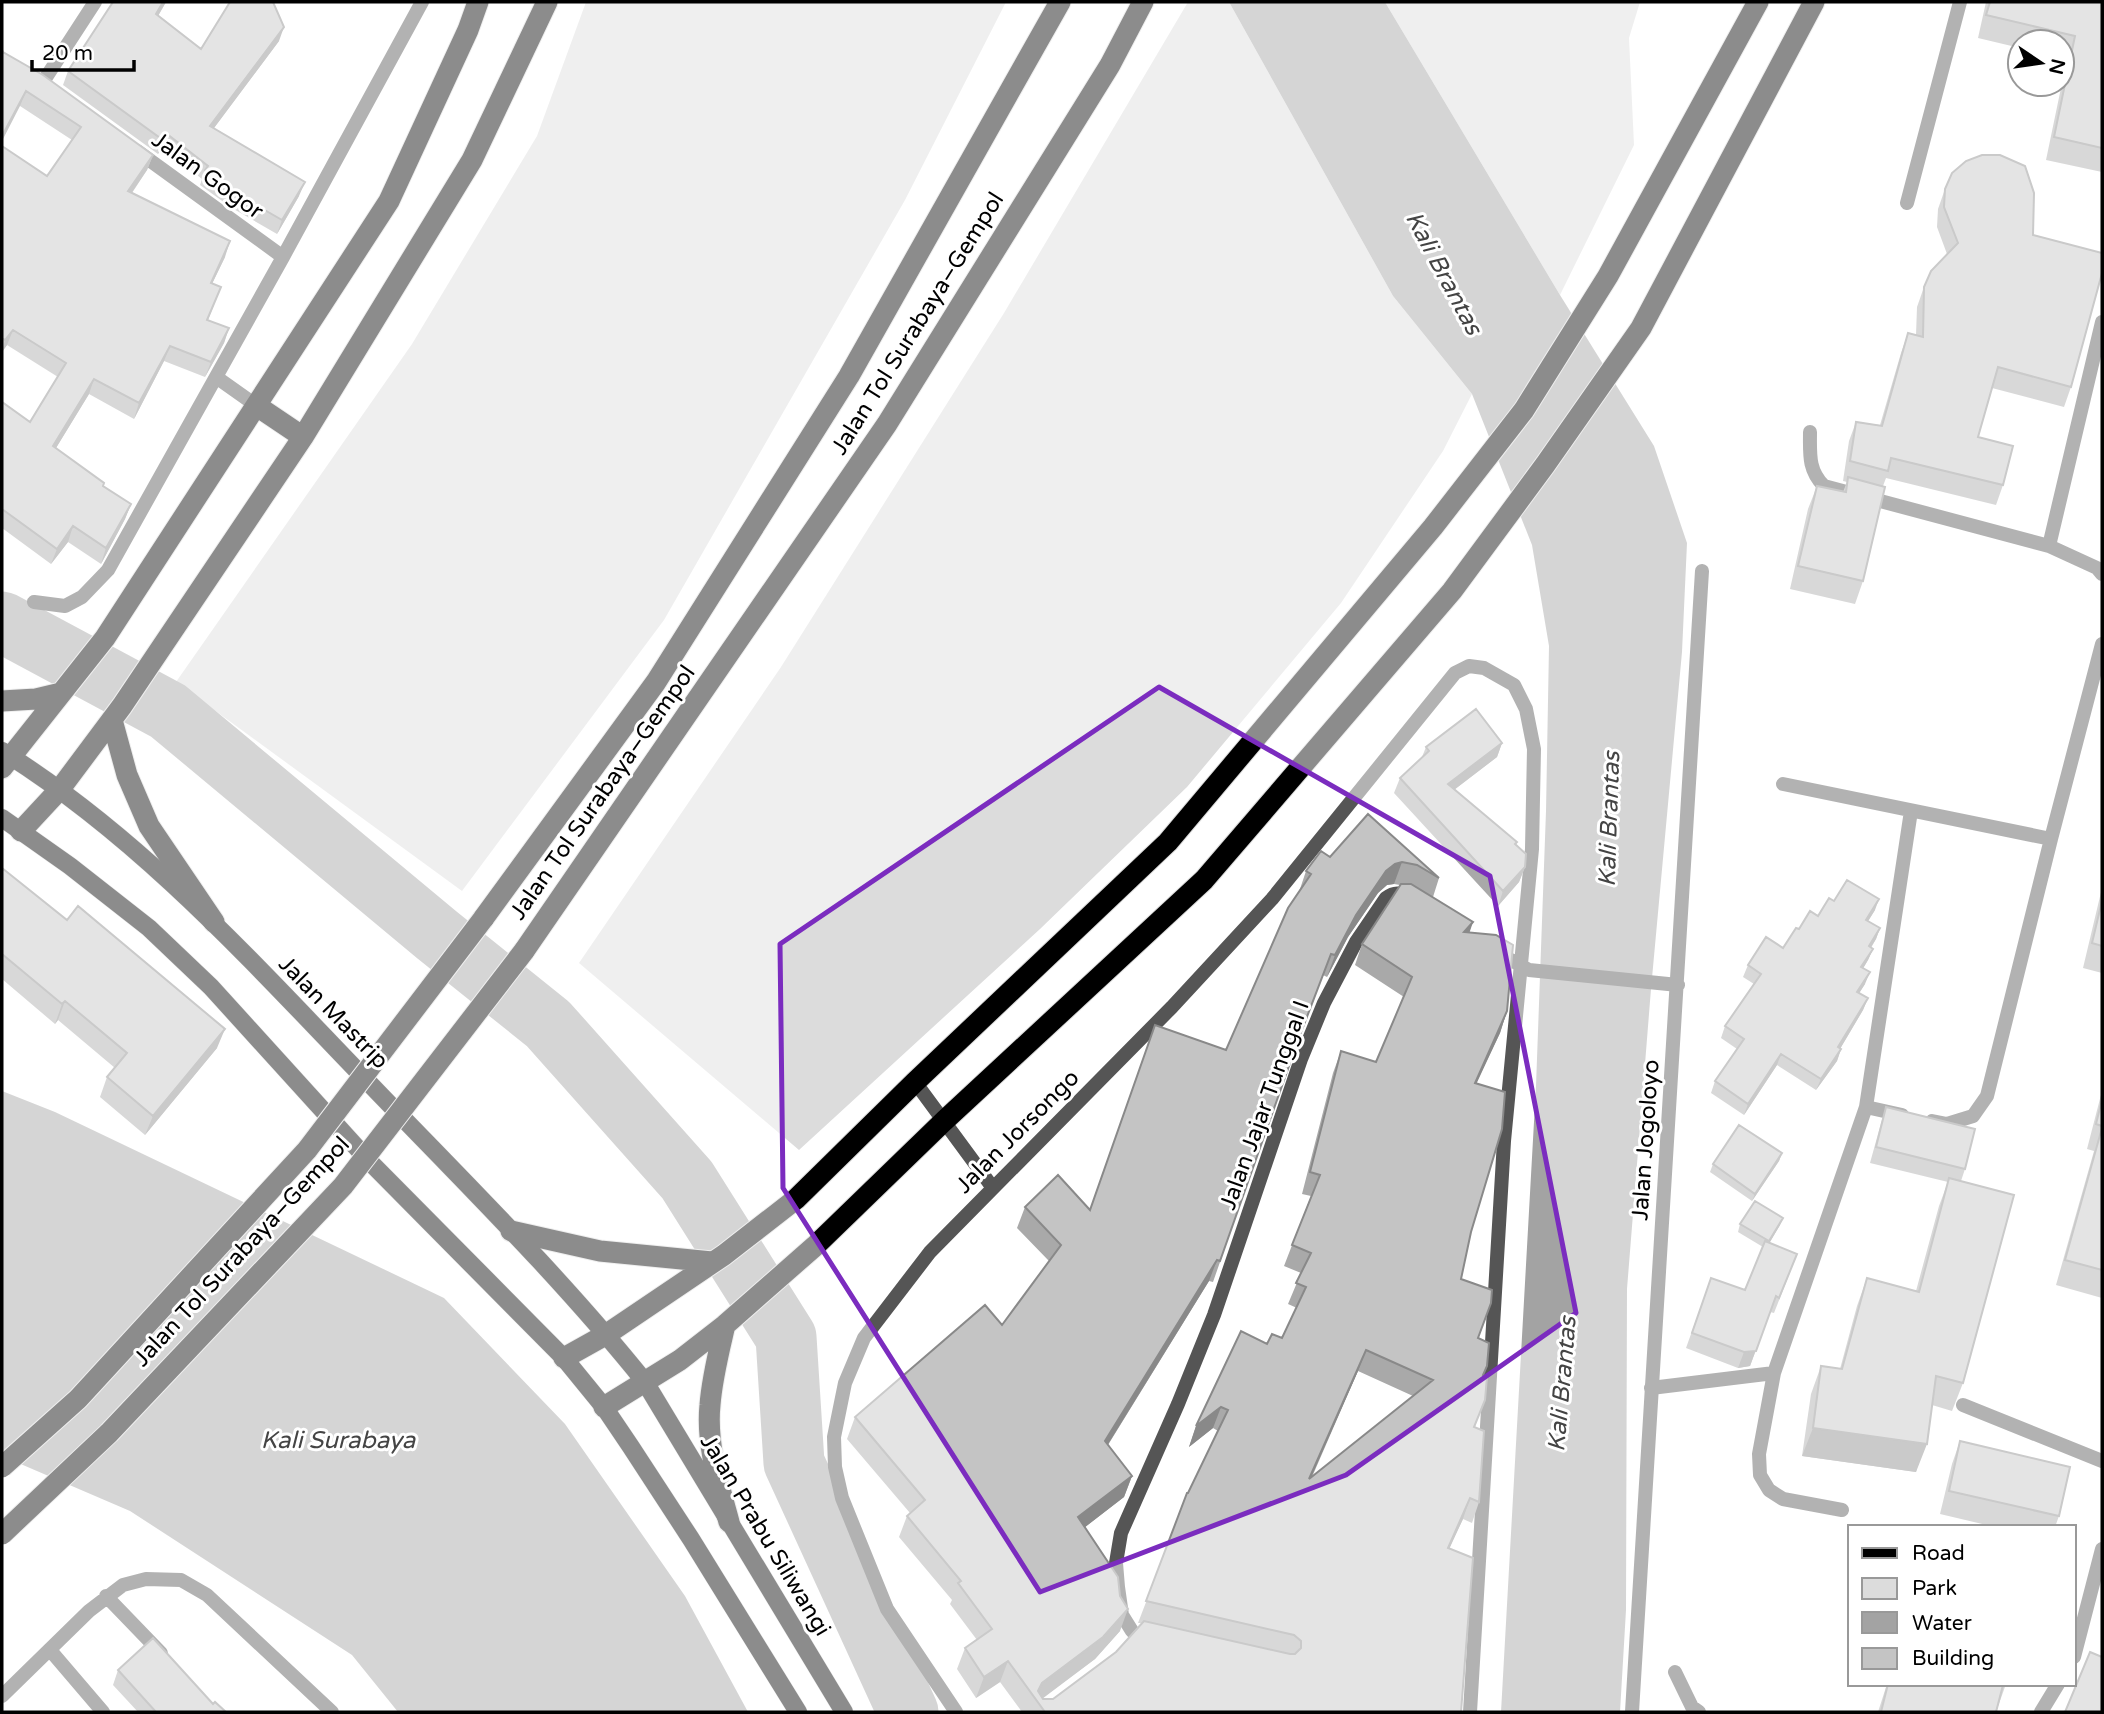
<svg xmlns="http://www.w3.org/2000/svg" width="2104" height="1714" font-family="'Varela Round',sans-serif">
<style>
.green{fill:#dcdcdc}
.water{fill:#a3a3a3}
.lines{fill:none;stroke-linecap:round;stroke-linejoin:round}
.river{stroke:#a3a3a3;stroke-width:61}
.primary-casing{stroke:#dbdbdb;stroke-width:19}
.motorway-casing{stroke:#dbdbdb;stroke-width:23}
.service{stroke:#555;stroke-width:14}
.minor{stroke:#555;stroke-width:14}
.primary{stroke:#000;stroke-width:18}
.motorway{stroke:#000;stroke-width:21}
.motorway-bridge-casing{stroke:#dbdbdb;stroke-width:23;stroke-linecap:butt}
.motorway-bridge{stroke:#000;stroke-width:21}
.wall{fill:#a9a9a9;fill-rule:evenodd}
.shaded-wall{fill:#898989}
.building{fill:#c4c4c4;stroke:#898989;stroke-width:2;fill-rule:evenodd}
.marked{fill:none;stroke:#7b2cbf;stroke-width:5;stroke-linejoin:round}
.labels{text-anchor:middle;stroke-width:6;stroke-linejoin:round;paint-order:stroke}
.street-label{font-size:23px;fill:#000;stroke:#fff}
.water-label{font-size:24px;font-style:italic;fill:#444;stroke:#fff}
</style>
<rect width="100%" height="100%" fill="#fff"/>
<path class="green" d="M586 2H1006L905 200 664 620 462 891 176 682 412 344 537 136Z
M1188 2H1229L1393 296 1472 394 1443 451 1341 603 1187 787 1040 929 799 1150 579 963 781 667 1004 313Z
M1385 2H1640L1629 38 1634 145 1560 295Z"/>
<path class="water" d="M1229 2H1385L1560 295 1654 446 1687 543 1682 652 1651 989 1627 1289 1626 1610 1620 1712H1501L1536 1086 1546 811 1549 646 1532 545 1472 394 1393 296Z
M2 1091 55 1112 444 1298 565 1424 685 1596 748 1712H398L352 1655 130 1511 2 1456Z"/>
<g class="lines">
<path class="river" d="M2 622 168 711 437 935 548 1024 687 1180 786 1337 794 1463 908 1712"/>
<g class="primary-casing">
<path id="primary" d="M2 751C143 839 254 964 369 1083 463 1181 560 1276 645 1382L844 1712
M2 818 70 866 149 928 211 987 368 1160 564 1358 604 1407 631 1447 691 1539 798 1712"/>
</g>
<g class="motorway-casing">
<path id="motorway" d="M257 406 303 437
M2 701 36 699 61 693
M112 720 127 775 149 826 214 922
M2 768 105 638 389 201 468 30 478 2
M21 831 60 789 122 706 303 437 472 160 547 2
M483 919 656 682 849 376 1060 2
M524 951 887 424 1110 65 1143 2
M511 1231 600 1251 712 1262
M725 1325C719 1351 712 1378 710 1405 706 1444 719 1485 729 1522
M564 1358 607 1334 724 1255 796 1199 915 1082 1168 842 1433 527 1524 410 1608 276 1758 2
M604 1407 680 1360 725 1325 815 1246 944 1121 1204 880 1452 591 1545 465 1641 328 1814 2"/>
</g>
<path class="service" d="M1907 203 1960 2
M1810 432C1810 454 1808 470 1824 486L2049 546 2097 568 2102 574
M2049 546 2102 322
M1783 784 2051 839
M1866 1107 1911 811
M1932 1121 1947 1124 1973 1116 1987 1096 2051 839 2102 644
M1774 1373 1759 1454 1760 1475 1769 1490 1783 1499 1842 1510
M1651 1388 1774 1373 1866 1107 1902 1115"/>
<path class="minor" d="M43 82 95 2
M137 151 283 257
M216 377 257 406
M34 602 65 606 82 597 108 570 283 257 422 2
M1511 960 1529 970 1678 985
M915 1082 993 1188
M1963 1405 2102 1461
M106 1596 161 1653
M1132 1631 1122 1615 1118 1587 1116 1563 1121 1533 1178 1404 1214 1315 1301 1059 1324 1003 1356 942 1386 898C1395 891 1401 893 1410 898
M50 1650 103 1712
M2074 1657 2102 1549
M1675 1672 1692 1707 1699 1712
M2 1696 89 1611 123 1585 146 1579 181 1580 207 1595 332 1712
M956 1712 887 1609 842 1498 835 1467 834 1437 845 1383 864 1338 930 1252 1172 1007 1272 899 1455 673 1469 666 1484 668 1514 685 1526 709 1534 749 1532 849 1504 1141 1470 1712
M1632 1712 1702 571
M2041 1712 2058 1684"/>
<use href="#primary" class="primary"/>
<use href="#motorway" class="motorway"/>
<g class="motorway-bridge-casing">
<path id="motorway-bridge" d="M2 1467 78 1399 307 1150 483 919
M2 1534 109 1433 343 1186 524 951"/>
</g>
<use href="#motorway-bridge" class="motorway-bridge"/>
</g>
<path class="wall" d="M166 2 158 16 201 49 229 4 226 2H273L279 41 214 128 299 196 277 234 232 208 200 185 202 179 162 148 158 154 63 85 68 71Z
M1986 2H2102V172L2046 160 2067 59 2062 58V42H2020V48L1978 38Z
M3 52 153 155 147 170 132 193 225 257 212 284 221 287 208 320 229 328 224 343 205 377 164 361 134 419 89 394 56 448 103 486 131 504 125 519 101 564 68 542 51 564 2 528V402L30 422 58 377 7 345 2 352V146L47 176 72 140 20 106Z
M1945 189 2033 235 2071 387 2064 407 1992 388 1978 437 2003 485 1996 505 1886 478 1883 486 1863 581 1855 604 1790 589 1808 509 1817 486 1843 492 1847 482 1843 481 1849 441 1856 422 1880 425 1901 353 1908 333 1916 335 1917 307 1924 287 1947 254 1937 227 1938 209Z
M1502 743 1497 757 1454 790 1517 842 1516 845 1525 867 1519 882 1498 906 1394 793 1400 778 1422 757 1426 747Z
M1368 814 1439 878 1433 897 1469 933 1507 1011 1500 1033 1476 1083 1471 1232 1461 1279 1478 1338 1484 1375 1475 1427 1479 1502 1472 1523 1463 1519 1449 1548 1461 1712H1022L1000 1682 976 1698 957 1669 965 1648 977 1640 950 1604 952 1600 899 1537 907 1516 910 1513 847 1439 855 1417 1002 1325 1049 1261 1017 1228 1025 1207 1090 1209 1226 1050 1299 892 1306 871 1330 857ZM1394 884 1400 885 1362 944 1355 965 1404 997 1376 1062 1341 1051 1333 1073 1302 1194 1311 1196 1284 1266 1301 1273 1288 1304 1297 1308 1282 1338 1267 1344 1196 1426 1189 1447 1213 1428 1218 1431 1188 1493 1138 1623H1141L1116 1652 1053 1699H1043L1042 1698 1095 1659 1120 1631 1085 1527 1124 1497 1132 1476 1108 1445 1209 1281 1213 1282 1295 1048 1323 975 1327 977 1348 937 1378 893 1387 885ZM1358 1371 1413 1396 1312 1477Z
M2 868 217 1048 145 1135 100 1097 107 1077 115 1068 58 1020 55 1024 2 979Z
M2102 888V973L2083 968Z
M1834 901 1875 910 1868 921 1880 928 1876 939 1871 948 1873 949 1868 960 1863 968 1865 984 1859 993 1868 998 1863 1010 1840 1049H1841L1837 1061 1816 1090 1777 1065 1744 1115 1711 1093 1715 1081 1737 1049 1721 1038 1725 1026 1754 984 1743 977 1748 965 1783 948 1799 929 1818 916Z
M2102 1091V1298L2056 1285 2094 1151 2087 1149Z
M1886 1107 1965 1169 1961 1181 1963 1383 1952 1411 1932 1405 1916 1472 1802 1456 1811 1394 1821 1366 1840 1369 1857 1306 1867 1278 1916 1291 1939 1206 1948 1182 1870 1163 1881 1123Z
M1782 1153 1779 1161 1752 1201 1710 1172 1713 1164Z
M1740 1224 1780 1225 1769 1243 1791 1270 1774 1313 1770 1312 1750 1366 1738 1368 1686 1348 1711 1278 1745 1290 1763 1247 1738 1232Z
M1960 1441 2059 1516 2055 1527H1995L1940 1514 1952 1464Z
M118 1670 213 1704 226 1712H138L113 1685Z
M1887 1684H2006L1996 1712H1878Z"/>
<path class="shaded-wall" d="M163 2H166L151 28 156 14Z
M284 27 279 41 205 140 210 126Z
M26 91 20 106 2 141V136Z
M167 134 162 148 158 154 163 140Z
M153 155 147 170 122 207 128 191Z
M305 182 299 196 277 234 282 220Z
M230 241 225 257 205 298 211 283Z
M229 328 224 343 205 377 211 362Z
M13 330 7 345 2 352 5 340Z
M170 346 164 361 134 419 139 403Z
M94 379 89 394 48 461 53 446Z
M131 504 125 519 101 564 106 548Z
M73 526 68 542 51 564 57 549Z
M1502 743 1497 757 1442 799 1448 784Z
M1402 862 1394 884 1387 885 1378 893 1348 937 1327 977 1335 955 1356 915 1386 871 1395 864Z
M1525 867 1519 882 1498 906 1503 891Z
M1879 899 1875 910 1862 931 1866 920Z
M1473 922 1466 943 1464 932Z
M1880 928 1876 939 1864 958 1869 946Z
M1873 949 1868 960 1857 979 1861 967Z
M1870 972 1865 984 1853 1003 1857 992Z
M1868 998 1863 1010 1834 1059 1838 1047Z
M65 1001 58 1020 55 1024 62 1004Z
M1507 1011 1500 1033 1467 1104 1475 1083Z
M225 1029 217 1048 145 1135 153 1116Z
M1841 1049 1837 1061 1816 1090 1821 1079Z
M1781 1054 1777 1065 1744 1115 1748 1104Z
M1782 1153 1779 1161 1752 1201 1755 1194Z
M1783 1218 1780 1225 1766 1249 1769 1241Z
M1217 1260 1209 1281 1097 1462 1105 1441Z
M1776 1296 1750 1366 1738 1368 1744 1352Z
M1366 1350 1358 1371 1301 1500 1309 1479Z
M1221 1407 1213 1428 1189 1447 1196 1426Z
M1813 1428 1927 1444 1916 1472 1802 1456Z
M1132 1476 1124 1497 1071 1538 1078 1517Z
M1470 1498 1463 1519 1440 1569 1448 1548Z
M1128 1609 1120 1631 1095 1659 1038 1702 1035 1699 1042 1683Z
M1008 1661 1000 1682 976 1698 984 1677Z"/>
<path class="building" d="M113 2H163L156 14 201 49 230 2H273L284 27 210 126 305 182 282 220 237 194 205 170 208 166 167 134 163 140 68 71Z
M1990 2H2102V148L2054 137 2075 36 1986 15Z
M2 50 3 52 43 75 153 155 128 191 230 241 211 283 221 287 207 320 229 328 211 362 170 346 139 403 94 379 53 446 104 483 103 486 131 504 106 548 73 526 57 549 2 509V402L30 422 66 363 13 330 5 340 2 338V146L47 176 81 127 26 91 2 136Z
M1982 155H2000L2025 166 2034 193 2033 235 2102 253V273L2071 387 1998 367 1978 437 2013 446 2003 485 1891 458 1888 471 1850 461 1856 422 1882 426 1908 333 1923 337 1924 287 1931 271 1958 243 1944 207 1945 189 1952 173 1966 161Z
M1848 477 1885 487 1863 581 1798 566 1817 486 1846 492Z
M1476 709 1502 743 1448 784 1517 842 1515 844 1526 854 1525 867 1503 891 1400 778 1429 751 1426 747Z
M1368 814 1439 878 1417 865 1402 862 1395 864 1386 871 1356 915 1335 955 1331 954 1300 1035 1220 1261 1217 1260 1105 1441 1132 1476 1078 1517 1118 1577 1120 1596 1128 1609 1103 1637 1042 1683 1038 1691 1043 1699H1053L1116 1652 1144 1621 1290 1654H1295L1301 1648V1641L1294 1635 1146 1601 1187 1493H1188L1228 1410 1221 1407 1196 1426 1241 1331 1267 1344 1272 1334 1282 1338 1306 1287 1296 1283 1311 1253 1292 1245 1320 1175 1310 1172 1341 1051 1376 1062 1412 977 1362 944 1401 884H1411L1473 922 1464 932 1496 935 1513 945 1507 1011 1475 1083 1505 1092 1502 1129 1471 1232 1461 1279 1492 1290 1491 1303 1478 1338 1489 1343 1487 1366 1483 1375 1487 1377 1485 1400 1474 1427 1484 1431 1479 1502 1470 1498 1448 1548 1473 1558 1461 1712H1045L1008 1661 984 1677 965 1648 992 1629 958 1583 961 1581 907 1516 925 1500 855 1417 985 1305 1002 1325 1061 1245 1025 1207 1058 1175 1090 1210 1155 1025 1226 1050 1288 908 1311 874 1306 871 1321 851 1330 857ZM1366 1350 1433 1380 1309 1479Z
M2 868 67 920 78 906 225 1029 153 1116 107 1077 127 1053 65 1001 62 1004 2 954Z
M1847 880 1879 899 1866 920 1880 928 1869 946 1873 949 1861 967 1870 972 1857 992 1868 998 1838 1047 1841 1049 1821 1079 1781 1054 1748 1104 1715 1081 1744 1039 1725 1026 1761 974 1748 965 1766 937 1783 948 1796 928 1799 929 1810 911 1818 916 1829 898 1834 901Z
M2102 901V946L2092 943Z
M2102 1100V1126L2096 1124Z
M1886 1107 1975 1129 1965 1169 1876 1147Z
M1739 1125 1782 1153 1755 1194 1713 1164Z
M2102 1128V1270L2065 1260Z
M1949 1178 2014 1195 1963 1383 1936 1376 1927 1444 1813 1428 1821 1366 1842 1369 1867 1278 1919 1292Z
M1755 1201 1783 1218 1769 1241 1740 1224Z
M1765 1241 1797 1254 1779 1298 1776 1296 1756 1351 1744 1352 1692 1333 1711 1278 1745 1290Z
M1960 1441 2070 1467 2059 1516 1949 1491Z
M153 1638 213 1704 215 1702 226 1712H156L118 1670Z
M2090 1652 2102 1657V1712H2065Z
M1888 1684H2006L2005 1685H2003L1996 1712H1881Z"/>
<path d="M0 0H2104V1714H0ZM1159 687 1490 876 1576 1313 1346 1475 1040 1592 783 1188 780 944Z" fill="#fff" fill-opacity=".55" fill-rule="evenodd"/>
<path class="marked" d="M1159 687 1490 876 1576 1313 1346 1475 1040 1592 783 1188 780 944Z"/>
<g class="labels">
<g class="street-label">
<text transform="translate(208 175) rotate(36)" y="8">Jalan Gogor</text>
<text transform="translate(917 323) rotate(-58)" y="8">Jalan Tol Surabaya–Gempol</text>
<text transform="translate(602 792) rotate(-55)" y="8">Jalan Tol Surabaya–Gempol</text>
<text transform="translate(334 1012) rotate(46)" y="8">Jalan Mastrip</text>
<text transform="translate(1264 1105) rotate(-70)" y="8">Jalan Jajar Tunggal I</text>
<text transform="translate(1017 1131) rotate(-45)" y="8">Jalan Jorsongo</text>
<text transform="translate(1645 1140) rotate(-86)" y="8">Jalan Jogoloyo</text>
<text transform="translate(241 1251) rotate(-47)" y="8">Jalan Tol Surabaya–Gempol</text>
<text transform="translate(766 1535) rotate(59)" y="8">Jalan Prabu Siliwangi</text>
</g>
<g class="water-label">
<text transform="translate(1444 273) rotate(62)" y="8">Kali Brantas</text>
<text transform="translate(1609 819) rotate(-88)" y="8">Kali Brantas</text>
<text transform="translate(1562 1384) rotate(-85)" y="8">Kali Brantas</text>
<text x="338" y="1448">Kali Surabaya</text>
</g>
</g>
<rect width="2104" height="1714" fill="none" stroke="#000000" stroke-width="7"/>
<rect x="1848" y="1525" width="228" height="161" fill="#ffffff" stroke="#999999" stroke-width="2"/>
<rect x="1862" y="1548" width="35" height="10" fill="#000000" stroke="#999999" stroke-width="2"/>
<text x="1912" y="1560" font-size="21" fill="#000000">Road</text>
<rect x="1862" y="1578" width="35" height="21" fill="#dcdcdc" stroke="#999999" stroke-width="2"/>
<text x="1912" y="1595" font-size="21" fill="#000000">Park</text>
<rect x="1862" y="1612" width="35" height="21" fill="#a3a3a3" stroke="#999999" stroke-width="2"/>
<text x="1912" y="1630" font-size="21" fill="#000000">Water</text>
<rect x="1862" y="1648" width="35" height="21" fill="#c4c4c4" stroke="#999999" stroke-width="2"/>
<text x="1912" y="1665" font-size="21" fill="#000000">Building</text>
<g transform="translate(2041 63) rotate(103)"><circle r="33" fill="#ffffff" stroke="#999999" stroke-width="2"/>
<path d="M0-5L12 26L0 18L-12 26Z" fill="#000000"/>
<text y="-10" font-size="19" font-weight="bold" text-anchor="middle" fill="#000000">N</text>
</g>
<path d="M32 60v10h102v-10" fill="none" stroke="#000000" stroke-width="3.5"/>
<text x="42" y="60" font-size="21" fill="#000000" stroke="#ffffff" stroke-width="5" paint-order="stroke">20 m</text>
</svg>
